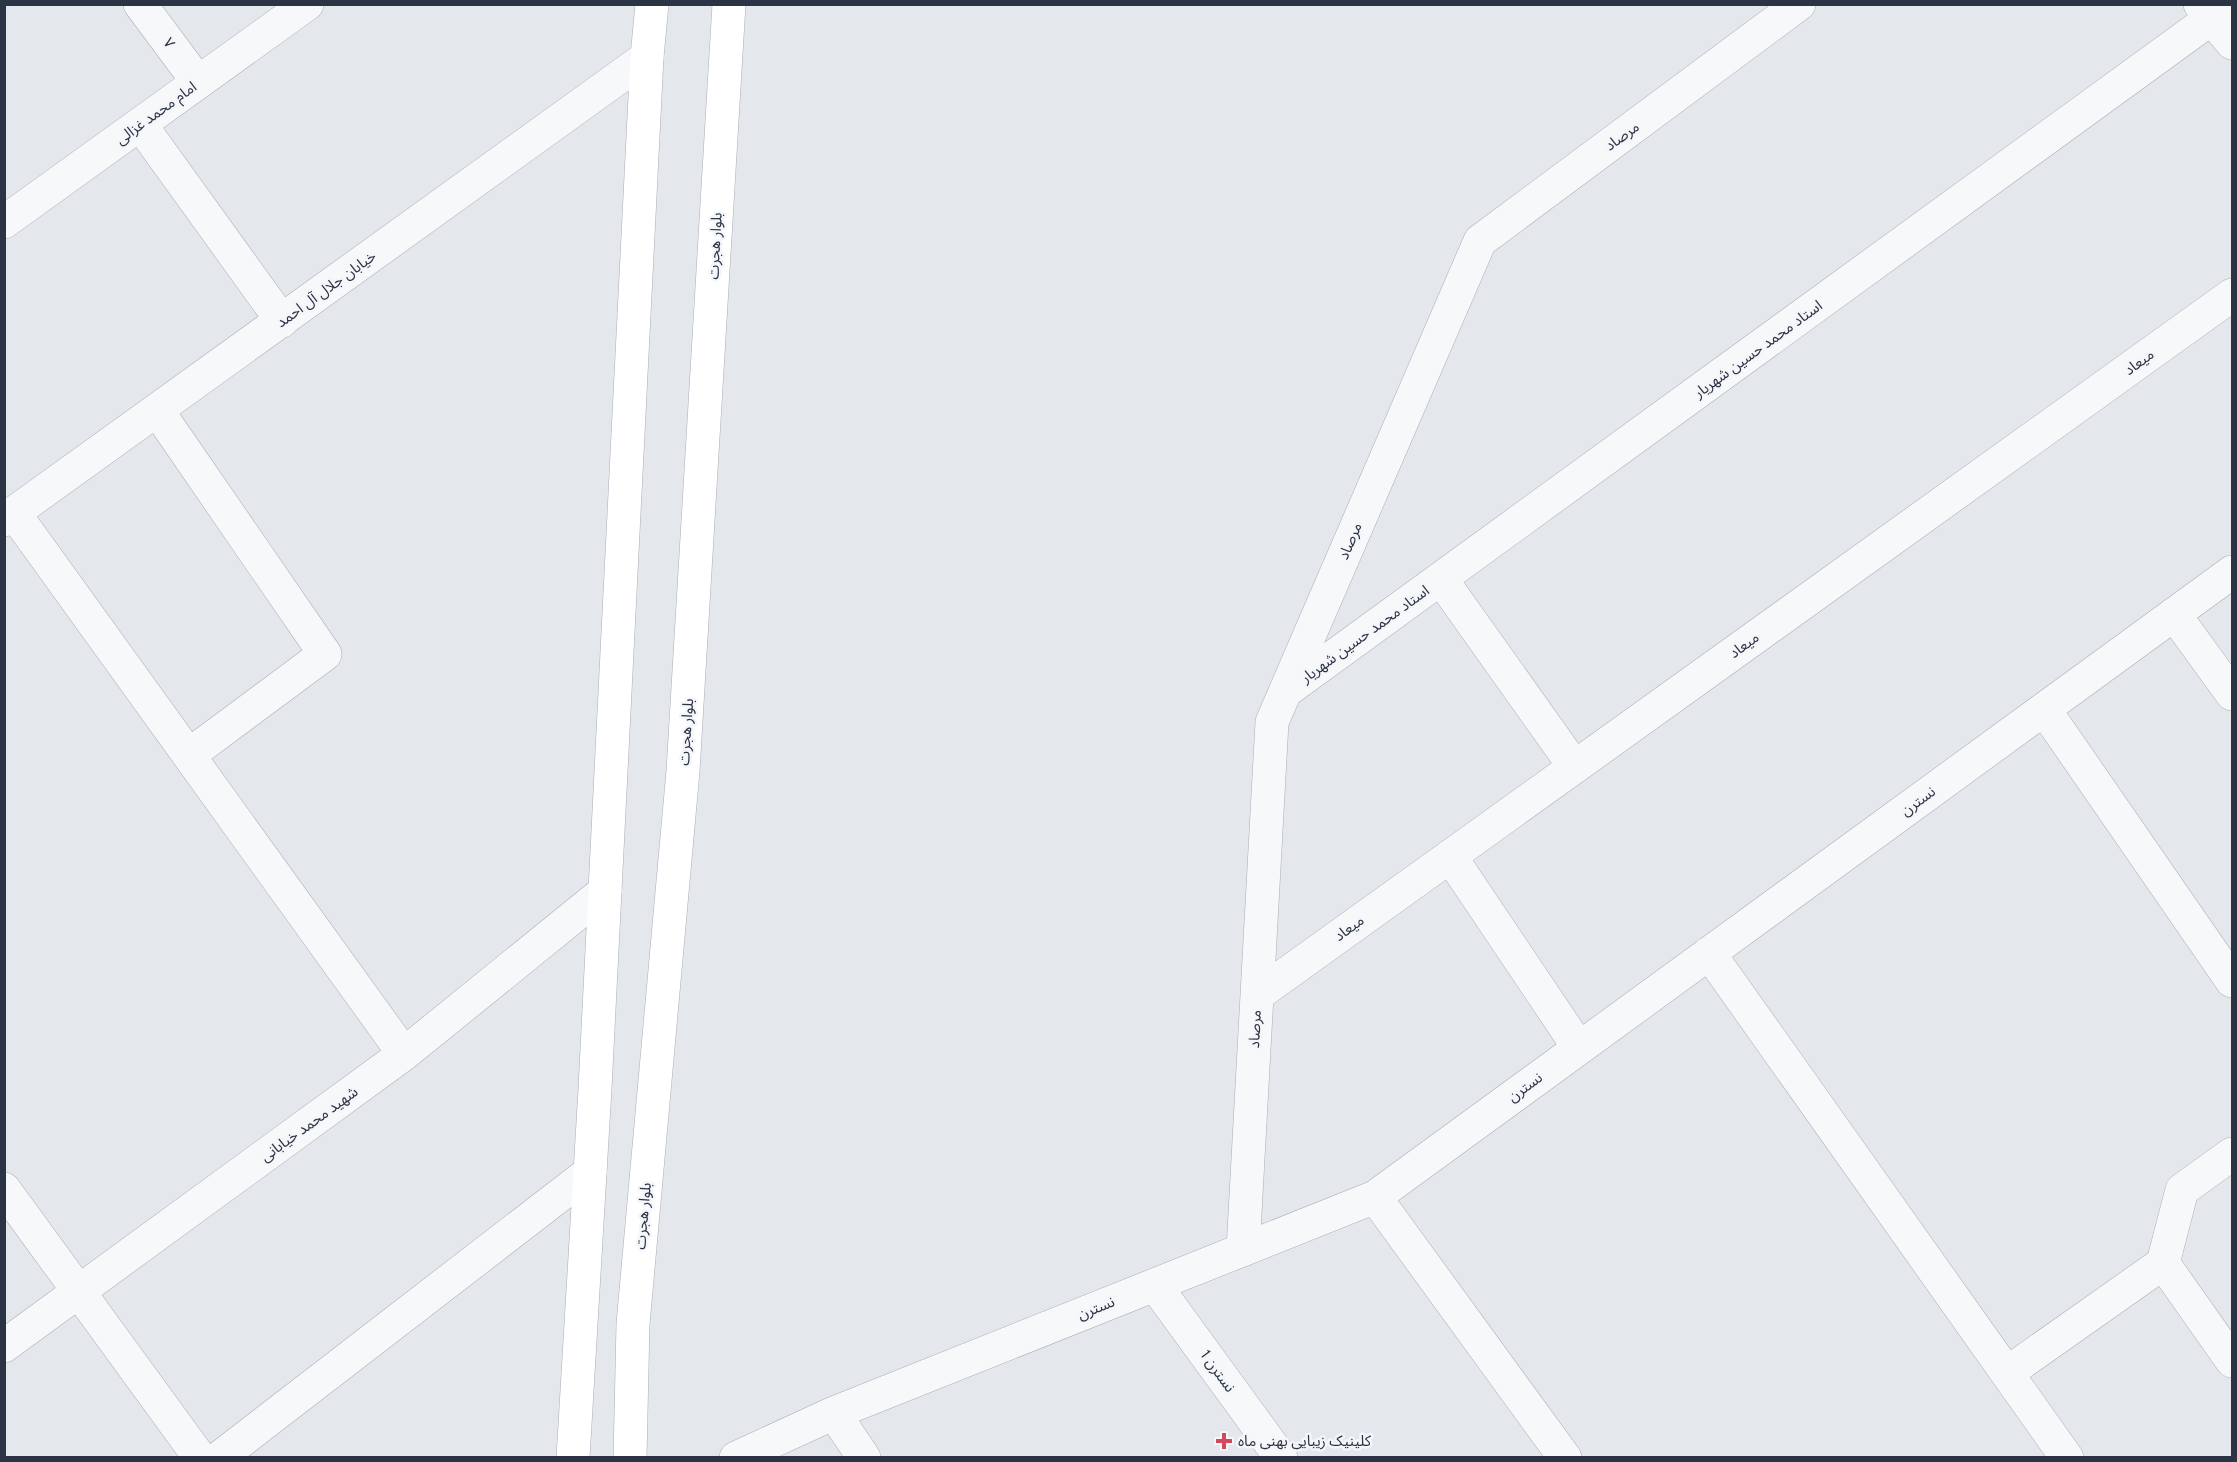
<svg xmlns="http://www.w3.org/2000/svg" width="2237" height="1462" font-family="Overpass,'Noto Sans Arabic',sans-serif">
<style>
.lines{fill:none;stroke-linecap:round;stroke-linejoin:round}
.minor-casing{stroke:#a9aeb7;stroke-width:34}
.tertiary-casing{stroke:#a9aeb7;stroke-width:34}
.secondary-casing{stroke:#a9aeb7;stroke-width:34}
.minor{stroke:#f7f8fa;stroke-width:33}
.tertiary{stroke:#f7f8fa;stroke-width:33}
.secondary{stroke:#fff;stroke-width:33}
.poi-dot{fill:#d1495b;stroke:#f4f6f9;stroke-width:2}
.labels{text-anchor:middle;stroke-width:5;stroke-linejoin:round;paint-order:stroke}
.street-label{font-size:15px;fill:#2b3445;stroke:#f4f6f9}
.poi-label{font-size:15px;fill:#2b3445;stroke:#f4f6f9;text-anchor:start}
</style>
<rect width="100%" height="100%" fill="#e4e7ec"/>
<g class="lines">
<g class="minor-casing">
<path id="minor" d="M140 4 198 82
M140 124 282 321
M4 222 307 4
M157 410 325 654 189 755
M14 513 404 1054
M4 520 647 57
M1441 579 1574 766
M2174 614 2232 694
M1286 691 2231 4
M2044 709 2232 981
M1450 856 1579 1048
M1709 953 2067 1458
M1257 995 2232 295
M4 1189 200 1458
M1375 1197 1565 1458
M1243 1250 1272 722 1480 241 1799 4
M2163 1263 2182 1190 2232 1154
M1155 1285 1281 1458
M4 1346 404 1054 605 891
M2007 1373 2163 1263 2232 1361
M834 1413 864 1458
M219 1458 590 1172
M736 1458 834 1413 1375 1197 2232 572"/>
</g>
<g class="tertiary-casing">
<path id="tertiary" d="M2200 4 2232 43"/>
</g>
<g class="secondary-casing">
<path id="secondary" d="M573 1458 595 1089 647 57 652 4
M630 1458 633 1324 683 771 729 4"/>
</g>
<use href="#minor" class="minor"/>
<use href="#tertiary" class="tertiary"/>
<use href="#secondary" class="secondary"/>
</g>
<path class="poi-dot" d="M1221 1432h6v6h6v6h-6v6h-6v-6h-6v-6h6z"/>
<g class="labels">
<g class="street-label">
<text transform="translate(169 43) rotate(53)" y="5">۷</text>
<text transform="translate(156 113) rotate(-36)" y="5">امام محمد غزالی</text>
<text transform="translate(1622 136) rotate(-36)" y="5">مرصاد</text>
<text transform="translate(715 246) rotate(-87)" y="5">بلوار هجرت</text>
<text transform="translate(326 289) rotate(-36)" y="5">خیابان جلال آل احمد</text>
<text transform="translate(1758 349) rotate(-36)" y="5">استاد محمد حسین شهریار</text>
<text transform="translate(2139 362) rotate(-36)" y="5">میعاد</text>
<text transform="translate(1350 541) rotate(-67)" y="5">مرصاد</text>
<text transform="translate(1365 634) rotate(-36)" y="5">استاد محمد حسین شهریار</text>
<text transform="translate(1744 645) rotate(-36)" y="5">میعاد</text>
<text transform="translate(686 732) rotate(-86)" y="5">بلوار هجرت</text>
<text transform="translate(1918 801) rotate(-36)" y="5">نسترن</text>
<text transform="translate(1349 928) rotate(-36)" y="5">میعاد</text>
<text transform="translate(1255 1029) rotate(-87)" y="5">مرصاد</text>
<text transform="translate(1525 1087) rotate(-36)" y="5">نسترن</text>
<text transform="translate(309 1124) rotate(-36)" y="5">شهید محمد خیابانی</text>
<text transform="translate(643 1216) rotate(-85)" y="5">بلوار هجرت</text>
<text transform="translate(1096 1308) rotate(-22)" y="5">نسترن</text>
<text transform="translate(1218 1371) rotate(54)" y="5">نسترن 1</text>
</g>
<g class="poi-label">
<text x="1238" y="1446">کلینیک زیبایی بهنی ماه</text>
</g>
</g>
<rect width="2237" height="1462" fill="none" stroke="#2b3445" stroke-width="12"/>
</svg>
